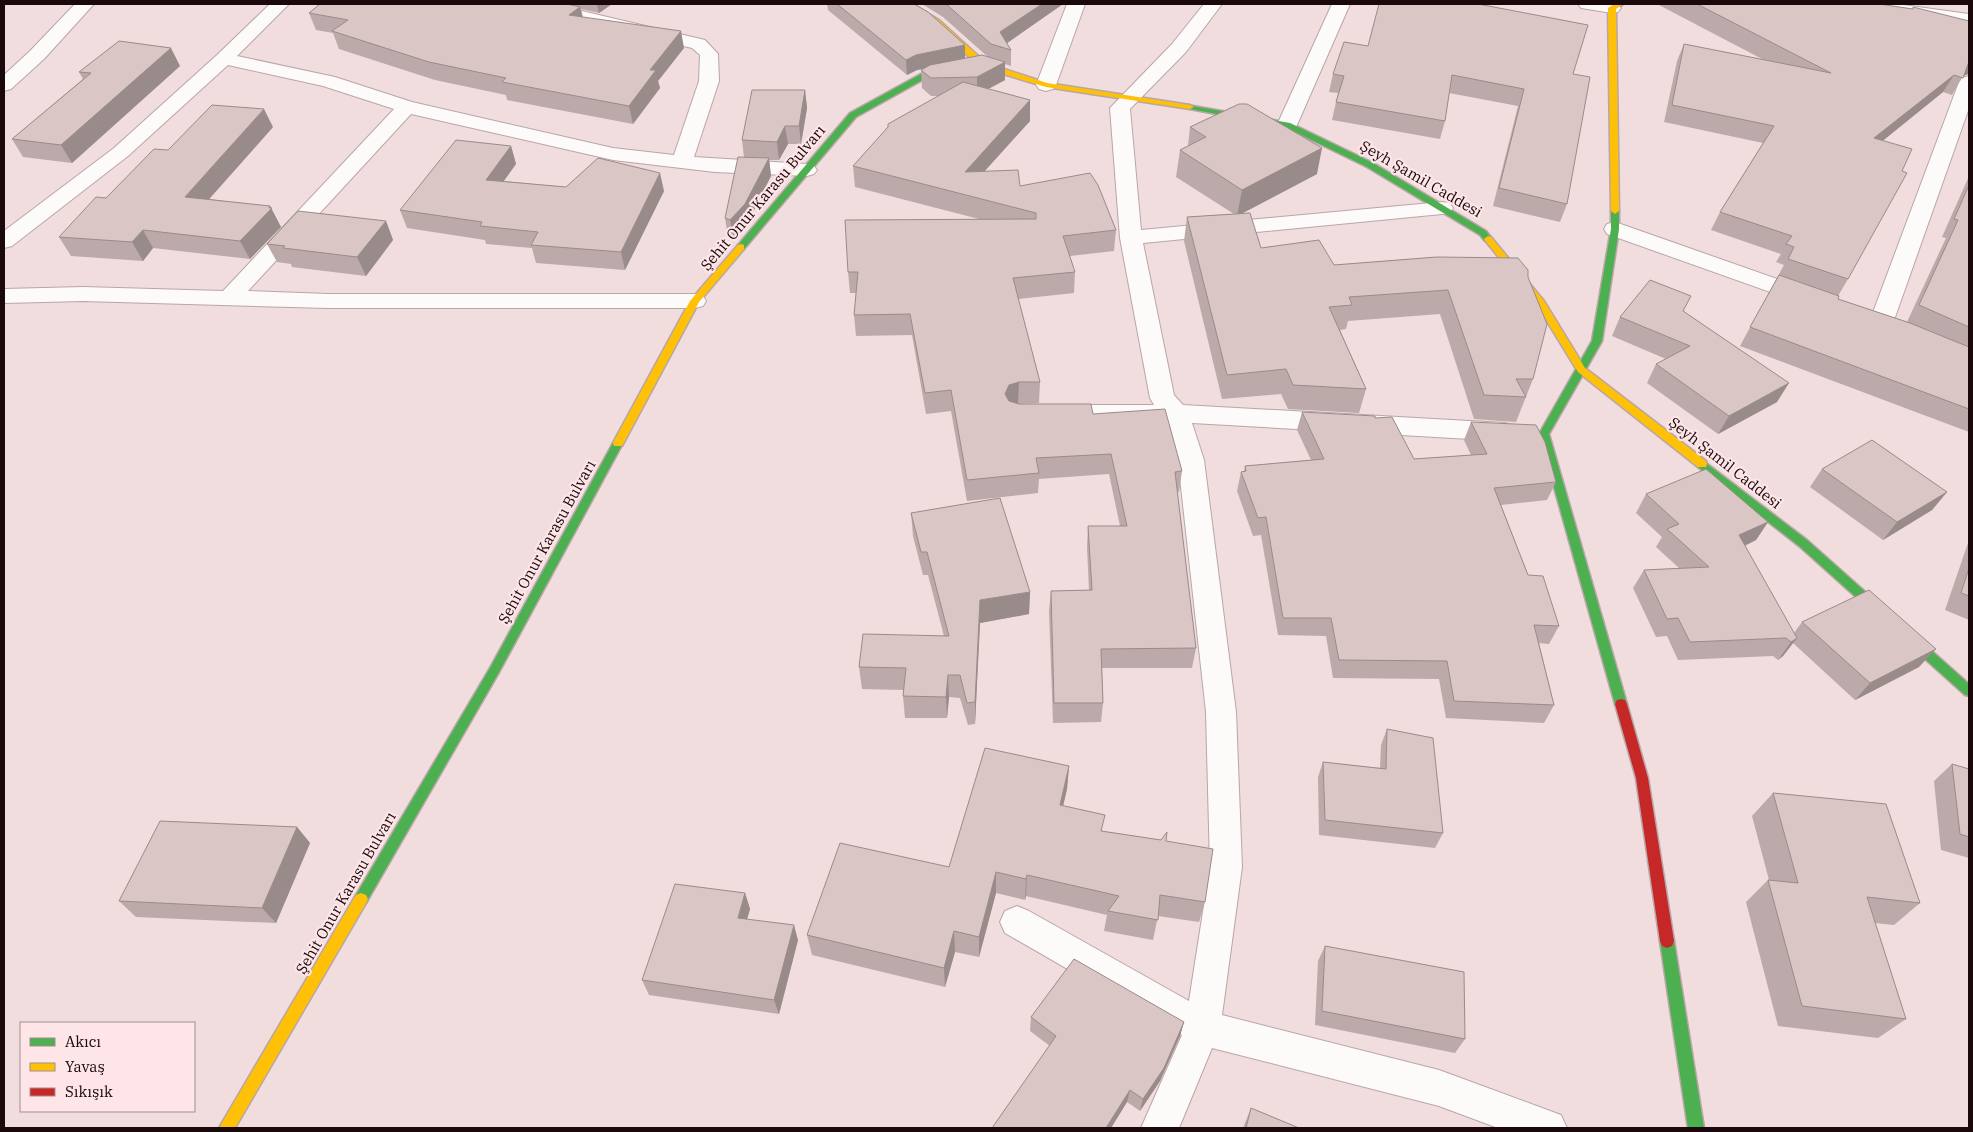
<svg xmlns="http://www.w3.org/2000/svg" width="1973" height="1132" font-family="'IBM Plex Serif',serif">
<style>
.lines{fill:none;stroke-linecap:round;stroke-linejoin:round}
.street-casing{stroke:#b9a6a8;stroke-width:2}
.fast-casing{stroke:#b9a6a8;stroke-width:3}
.slow-casing{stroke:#b9a6a8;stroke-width:3}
.jam-casing{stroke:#b9a6a8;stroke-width:3}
.street{fill:#fdfafa;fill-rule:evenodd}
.fast{fill:#4caf50;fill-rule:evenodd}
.slow{fill:#ffc107;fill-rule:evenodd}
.jam{fill:#c62828;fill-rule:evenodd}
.wall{fill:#bbaaa9}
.shaded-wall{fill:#998b8a}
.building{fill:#dac6c5;stroke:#998b8a}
.labels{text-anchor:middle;stroke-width:4.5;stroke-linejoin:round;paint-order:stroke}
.street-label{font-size:15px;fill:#1a080a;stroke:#fee5e7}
</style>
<rect width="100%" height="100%" fill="#f1dcde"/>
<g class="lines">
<g class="street-casing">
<path id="street" d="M75 4H94L44 59 11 89 4 91V75L30 51Z
M270 4H289L237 56 335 77 412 102 613 148 674 155 699 81 700 55 692 48 525 8 522 4H552L705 40 718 54 719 81 694 157 807 164 814 166 817 170 814 174 807 176 715 172 613 160 411 114 248 291 328 294H695L703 296 706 301 703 306 695 308H328L83 301 4 303V289L83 287 223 291 394 109 323 86 228 65 128 156 12 246 4 248V231L114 148 217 55Z
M1067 4H1085L1056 85 1053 89 1046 91 1039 89 1036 85Z
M1204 4H1222L1186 52 1130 109 1141 230 1442 202 1450 203 1453 208 1450 213 1442 214 1143 243 1174 395 1183 405 1505 423 1514 426 1518 432 1514 438 1505 441 1192 423 1204 460 1236 712 1242 867 1222 1015 1439 1070 1561 1115 1567 1128H1498L1439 1106 1212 1048 1179 1128H1141L1182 1035 1005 933 1000 922 1005 911 1017 906 1029 911 1189 1001 1210 867 1206 712 1178 460 1166 422 1056 423 1047 420 1044 414 1047 408 1056 405H1154L1150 398 1120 238 1110 108 1172 44Z
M1332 4H1350L1297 125 1294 129 1287 131 1280 129 1277 125Z
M1578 4H1616L1621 8 1618 12 1612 13 1581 8Z
M1849 4H1896L1969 14V24L1858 9 1852 8Z
M1969 76V108L1893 323 1889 328 1881 331 1873 328 1869 323 1959 82 1962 78Z
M1615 222 1817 293 1820 298 1817 303 1809 305 1801 303 1607 234 1604 229 1607 224Z"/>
</g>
<g class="fast-casing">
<path id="fast" d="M957 68 961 70 960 72 926 78 856 117 744 249H738V245L850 113 921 74Z
M1187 105 1290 123 1373 163 1486 231 1492 239 1488 242 1485 241 1480 235 1367 167 1285 127 1190 109 1186 107Z
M1615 208 1619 211V229L1602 341 1549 434 1627 704 1625 708 1621 709 1617 708 1615 704 1539 434 1592 341 1611 229V211Z
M618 439 623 443 498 674 366 903 361 905 356 903 354 899 356 895 490 668 613 443Z
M1702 460 1807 540 1969 684V696L1965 695 1799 546 1698 467 1697 464Z
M1667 934 1672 936 1674 941 1704 1128H1688L1660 941 1662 936Z"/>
</g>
<g class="slow-casing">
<path id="slow" d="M904 4H912L939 20 986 63 1047 83 1190 105 1194 107 1190 109 1046 87 980 67 933 24Z
M1614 4H1623L1616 9 1619 211 1615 214 1611 211 1608 8Z
M1488 236 1491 237 1544 301 1585 368 1706 461 1707 464 1706 467H1698L1578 372 1537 305 1484 239Z
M741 244 744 245V249L699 302 622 446H614L613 443 690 301 738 245Z
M361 893 366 895 368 899 366 903 235 1128H219L356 895Z"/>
</g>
<g class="jam-casing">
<path id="jam" d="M1621 699 1625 700 1627 704 1648 778 1674 941 1672 946 1667 948 1662 946 1660 941 1636 778 1615 704 1617 700Z"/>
</g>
<use href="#street" class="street"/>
<use href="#fast" class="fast"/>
<use href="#slow" class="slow"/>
<use href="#jam" class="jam"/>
</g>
<path class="wall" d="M320 4H612L599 13 581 9 583 17 684 48 658 81 660 88 633 124 507 100 506 95 435 80 339 49 333 33 316 30 309 13Z
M827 4H914L965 58 988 57 943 17 922 4H1063L1007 43 1011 50V66L1005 64V80L988 89 1030 100V121L984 171 1020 186 1116 230 1114 251 1070 256 1075 272 1074 293 1018 299 1040 382 1039 403 1017 404 1093 414 1182 471 1179 492H1177L1196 648 1192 668H1102L1103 703 1101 722 1053 723 1049 611 1051 591 1089 590 1087 547 1088 526H1120L1109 474 1039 479 1038 493 967 501 951 411 926 414 912 335 856 336 854 315 856 293H850L848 272 979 219 855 187 853 166 939 96H931L922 88 921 70 922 69 917 70 907 75 828 10Z
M1657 4H1879L1969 21V75L1968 74 1963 76 1952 95 1943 92 1882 141 1848 279 1838 296V299L1907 322 1946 238 1942 237 1969 176V432L1740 346 1784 265 1776 262 1781 254 1711 230 1720 212 1763 143 1664 122 1677 61 1684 44 1764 60Z
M1368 46 1573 74 1567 204 1560 222 1493 206 1518 106 1449 93 1445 121 1440 139 1332 120 1338 93 1329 92 1333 74Z
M180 66 72 163 23 157 12 139 83 79 79 72Z
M805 90 807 108 801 144H788L779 160H769L771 176 748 222 734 239 728 237 725 218 744 157 742 140Z
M273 127 209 199 270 206 281 227 250 259 153 248 143 261 71 256 59 237 106 198Z
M1190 127 1317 174 1243 213 1261 248 1334 265 1437 257 1533 379 1516 422 1474 419 1440 314 1348 321 1346 329 1340 330 1366 389 1359 413 1288 409 1281 394 1222 399 1184 241 1187 217 1234 214 1176 177 1180 150 1188 146Z
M511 146 516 164 504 181 566 187 664 191 625 270 536 263 532 248 486 244 485 240 407 228 400 210Z
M386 221 393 240 366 276 292 267 291 264 277 262 267 244Z
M1684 311 1777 402 1718 434 1647 383 1656 364 1666 359 1612 336 1620 317Z
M1302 412 1375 418 1414 459 1471 455 1464 440 1471 422 1556 482 1547 500 1501 505 1528 575 1559 626 1549 644 1539 643 1554 705 1544 723 1446 718 1439 679 1333 678 1326 636 1278 635 1261 535 1253 536 1237 491 1241 472 1244 471 1245 466 1311 460 1297 430Z
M1822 469 1947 492 1932 510 1883 540 1810 487Z
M1646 494 1768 522 1756 540 1745 546 1794 633 1802 622 1919 667 1855 700 1793 643 1783 656 1778 660 1773 656 1678 660 1667 636 1656 637 1633 588 1644 570 1679 568 1656 547 1662 537 1636 513Z
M911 513 1030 592 1029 614 980 623 975 724 968 725 960 698 949 697 947 718H905L903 696 904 690 862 689 859 667 944 636 928 575H923L913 536Z
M1969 540V620L1945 610Z
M1387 729 1443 833 1435 848 1319 835 1318 777 1323 762 1380 768 1381 745Z
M1952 764 1969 769V858L1941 850 1934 781Z
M1069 766 1067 789 1063 806 1103 831 1166 841 1205 902 1199 922 1158 916 1153 940 1104 931 1107 915 1026 896 1025 900 996 893 979 957 955 952 945 987 812 955 807 935 949 867Z
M1773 793 1920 903 1894 925 1875 923 1906 1019 1878 1038 1778 1026 1746 902 1768 880H1769L1752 816Z
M297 827 310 843 276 923 136 917 119 901Z
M745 893 750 909 747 919 798 940 779 1014 649 995 642 980Z
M1325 946 1465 1039 1455 1053 1315 1025 1318 961Z
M1031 1017 1184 1022 1180 1036 1160 1081 1140 1111 1127 1102 1111 1128H992L1050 1046 1030 1031Z
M1251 1108 1299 1128H1243Z"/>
<path class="shaded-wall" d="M597 4H612L599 13Z
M1042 4H1063L1000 48V32Z
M580 7 584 24 569 15Z
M681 31 684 48 658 81 660 88 633 124 629 106 650 70Z
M965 45V61L917 70 907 75 906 60 916 55Z
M171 48 180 66 72 163 61 145Z
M1005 62V80L977 95V77Z
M1969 62V73L1968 74 1960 77Z
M1954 75 1943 92 1864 156 1874 138Z
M805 90 807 108 801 144 799 126Z
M1030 100V121L965 193V172Z
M264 109 273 127 195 215 185 197Z
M785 126 788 144 779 160 777 142Z
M511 146 516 164 492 197 486 180Z
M1322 148 1317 174 1237 216 1242 190Z
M769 158 771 176 748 222 734 239 730 220Z
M660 173 664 191 625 270 621 252Z
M270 206 281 227 250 259 240 241Z
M386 221 393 240 366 276 357 257Z
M143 230 153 248 143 261 132 242Z
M1019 382 1018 403 1008 406 1005 394 1009 385Z
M1789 383 1777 402 1718 434 1729 416Z
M1947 492 1932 510 1883 540 1897 522Z
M1768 522 1756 540 1727 554 1739 535Z
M1030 592 1029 614 980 623 975 724V702L980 600Z
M1797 638 1783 656 1778 660 1791 642Z
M1936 649 1919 667 1855 700 1870 683Z
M948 675 949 697 947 718 946 697Z
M1069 766 1067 789 1058 827 1060 805Z
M297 827 310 843 276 923 262 908Z
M996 872V893L979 957V937Z
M1027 875 1026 896 1025 900 1026 879Z
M745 893 750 909 743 933 738 918Z
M794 925 798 940 779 1014 774 1000Z
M954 931 955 952 945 987 944 968Z
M1184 1022 1180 1036 1160 1081 1140 1111 1143 1099Z
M1130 1090 1127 1102 1111 1128H1106Z"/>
<path class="building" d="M320 4H567L580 7 569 15 681 31 650 70H656L629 106 502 82 506 78 429 62 332 31 348 20 309 13Z
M837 4H914L928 12 965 45 916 55 906 60Z
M946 4H1042L1000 32 1011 50 991 44Z
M1379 4H1478L1588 25 1573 74 1590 77 1567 204 1499 188 1524 89 1452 75 1445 121 1336 102 1344 76 1333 74 1344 42 1368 46Z
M1697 4H1879L1913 9V7L1969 21V62L1968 64 1963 78 1954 75 1874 138 1912 149 1902 171 1907 173 1848 279 1788 259 1794 247 1786 244 1792 236 1720 212 1774 126 1672 105 1684 44 1831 73Z
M119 41 171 48 61 145 12 139 91 73 79 72Z
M982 55 1005 62 977 77 931 78 921 70 930 65Z
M963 82 1030 100 965 172 1018 170 1020 186 1090 173 1098 185 1116 230 1063 236 1075 272 1013 278 1040 382H1019L1009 385 1005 394 1009 401 1019 404H1091L1093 414 1165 409 1182 471 1175 472 1196 648 1101 649 1103 703H1054L1051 591 1092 590 1088 526H1127L1111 454 1036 458 1039 473 967 480 951 390 925 393 910 314 854 315 858 272H848L845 220 1036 219V213L853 166 888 127V124Z
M752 90H805L799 126H785L777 142 742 140Z
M1239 104H1247L1322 148 1242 190 1180 150 1206 137 1190 127Z
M212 105 264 109 185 197 270 206 269 208H272L240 241 143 230 132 242 59 237 96 197 106 198 154 149 168 150Z
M456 140 511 146 486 180 566 187 598 158 660 173 621 252 531 245 538 232 480 226 482 222 400 210Z
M738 157 769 158 745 204 730 220 725 218Z
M1969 185V327L1919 305 1958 220 1954 219Z
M298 211 386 221 357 257 283 248 285 246 267 244Z
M1250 213 1261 248 1319 240 1334 265 1437 257 1518 258 1528 270V277L1547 324 1533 379H1516L1526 397 1484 395 1448 290 1349 297 1352 305 1329 307 1366 389 1293 385 1286 369 1227 375 1187 217Z
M1779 275 1839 296 1838 299 1910 323 1969 347V409L1750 327Z
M1650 280 1691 296 1683 311 1789 383 1729 416 1656 364 1690 346 1620 317Z
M1302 412 1375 416V418L1392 417 1414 459 1487 454 1471 422 1536 425 1545 442 1556 482 1494 488 1528 575 1543 576 1559 626 1534 625 1554 705 1454 701 1447 661 1339 660 1331 618H1283L1266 517 1258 518 1241 472 1246 471 1245 466 1324 459Z
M1872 440 1947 492 1897 522 1822 469Z
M1706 469 1768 522 1739 535 1797 638 1791 642 1786 638 1690 642 1678 618 1667 619 1644 570 1709 567 1667 529 1679 524 1646 494Z
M1000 498 1030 592 980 600 975 702 967 703 960 675H948L946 697 903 696 906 668 859 667 863 634 949 636 927 552H921L911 513Z
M1969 568V596L1961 593Z
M1869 590 1936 649 1870 683 1802 622Z
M1387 729 1433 738 1443 833 1325 820 1323 762 1386 769Z
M985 748 1069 766 1060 805 1105 815 1101 831 1161 840 1167 832 1166 841 1213 849 1205 902 1160 895 1158 920 1108 911 1119 896 1027 875 1026 879 996 872 979 937 954 931 944 968 807 935 840 843 949 867Z
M1952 764 1969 769V837L1960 834Z
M1773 793 1886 804 1920 903 1867 897 1906 1019 1802 1006 1768 880 1798 883Z
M160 821 297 827 262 908 119 901Z
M675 884 745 893 738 918 794 925 774 1000 642 980Z
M1325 946 1464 972 1465 1039 1322 1011Z
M1074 959 1184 1022 1164 1068 1143 1099 1130 1090 1106 1128H992L1056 1036 1031 1017Z
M1251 1108 1299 1128H1246Z"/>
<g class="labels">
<g class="street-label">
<text transform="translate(1421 179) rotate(30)" y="5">Şeyh Şamil Caddesi</text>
<text transform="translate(763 198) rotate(-50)" y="5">Şehit Onur Karasu Bulvarı</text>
<text transform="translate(1725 463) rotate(38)" y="5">Şeyh Şamil Caddesi</text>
<text transform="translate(547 542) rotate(-61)" y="5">Şehit Onur Karasu Bulvarı</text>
<text transform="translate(346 893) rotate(-60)" y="5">Şehit Onur Karasu Bulvarı</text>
</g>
</g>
<rect width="1973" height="1132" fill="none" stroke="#1a080a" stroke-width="10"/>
<rect x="20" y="1022" width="175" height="90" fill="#fee5e7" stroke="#a38d8f"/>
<rect x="30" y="1038" width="25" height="8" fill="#4caf50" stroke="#a38d8f"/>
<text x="65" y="1047" font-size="15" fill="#1a080a">Akıcı</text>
<rect x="30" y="1063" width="25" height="8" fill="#ffc107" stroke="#a38d8f"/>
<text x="65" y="1072" font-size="15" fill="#1a080a">Yavaş</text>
<rect x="30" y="1088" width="25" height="8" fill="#c62828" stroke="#a38d8f"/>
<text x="65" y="1097" font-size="15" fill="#1a080a">Sıkışık</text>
</svg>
